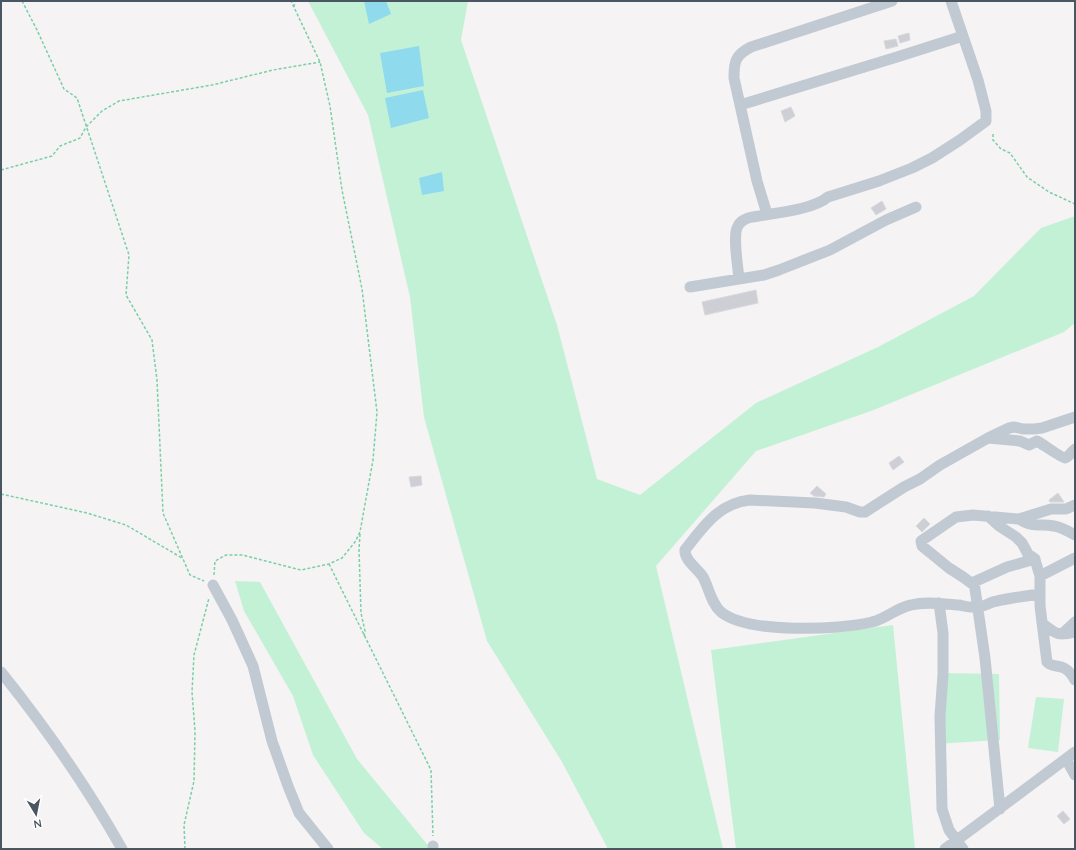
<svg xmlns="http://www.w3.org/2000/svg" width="1076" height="850" font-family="Quicksand,sans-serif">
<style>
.green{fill:#c3f1d5}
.water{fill:#90daee}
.building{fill:#cdcfd5;stroke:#d7d9de}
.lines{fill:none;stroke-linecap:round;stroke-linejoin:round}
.path{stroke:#7ad0a6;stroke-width:1.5;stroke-dasharray:3 2;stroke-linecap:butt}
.minor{stroke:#c1cad2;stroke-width:11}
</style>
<rect width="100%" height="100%" fill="#f5f3f3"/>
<path class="green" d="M308 1H468L461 40 557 325 597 479 640 495 756 403 878 347 974 296 1041 228 1075 216V323L1064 332 871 411 756 451 656 566 723 849H606L607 847 562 762 487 641 424 417 410 297 368 115Z
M235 581 260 582 357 759 431 849H383L364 833 313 755 293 696 244 611Z
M893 625 915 849H736L711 650Z
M938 673 999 674 1000 740 935 744Z
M1036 697 1064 699 1058 752 1028 748Z"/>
<path class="water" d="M364 1H386L391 14 369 24Z
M419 46 424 86 387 93 380 53Z
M423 90 429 118 391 128 385 98Z
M442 172 444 191 422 195 419 178Z"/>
<path class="building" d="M909 33 910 40 900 43 898 36Z
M896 39 898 46 886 49 884 41Z
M791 107 795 116 785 122 781 111Z
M882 201 886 209 876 215 871 208Z
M756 290 758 303 705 315 702 302Z
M899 456 904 462 893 470 889 463Z
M421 476 422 485 411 487 409 477Z
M817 486 826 494 824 497 814 496 810 493Z
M1058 493 1064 502H1050L1049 500Z
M924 518 930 524 922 532 916 526Z
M1063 811 1070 819 1064 824 1057 816Z"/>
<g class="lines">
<path class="path" d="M22 1 37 30 64 89 77 98 129 255 126 295 152 340 157 380 163 513 190 575 204 581
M294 7 295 1
M993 134V140L1001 149 1010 153 1027 177 1049 192 1075 204
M1 170 52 156 60 146 80 138 86 127 102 111 119 101 212 85 273 70 320 62
M1 494 87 513 126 525 182 558
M360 534 359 550 361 613 365 631 364 636
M329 564 431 770 433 836
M214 575 215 561 226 555H242L301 570 329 564 342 558 355 542 360 532 373 460 377 412 362 289 342 190 330 106 320 62 291 1
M185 849 184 825 194 781 195 731 192 692 194 655 209 598"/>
<path class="minor" d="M740 105 897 57 963 36
M767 214 757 181 734 78C734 62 735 55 751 47L892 1
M739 279C738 267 733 238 737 228 739 222 743 220 748 218 770 213 811 211 828 197L879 181 912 168 932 158 960 140 986 121V111L978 80 951 1
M690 287 764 275 779 270 830 250 886 220 916 207
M988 438 1020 441 1029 445 1037 441C1041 443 1062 458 1065 458 1069 457 1072 451 1075 449
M988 516 999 526 1016 537 1022 543 1028 554 1035 559 1036 563 1040 576V606L1047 662C1054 670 1064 660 1075 680
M1019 519C1036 529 1038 523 1054 526 1061 527 1068 531 1075 535
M1040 576 1075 558
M213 585 232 620 253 666 272 741 288 786 299 813 328 849
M974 585 963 577 949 568 922 546 921 541 956 517 973 515 1019 519 1051 509H1066L1075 505
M1039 594C1025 596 1011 598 997 601 990 602 984 607 977 607 971 608 964 606 959 605 943 604 926 601 911 605 896 608 886 619 872 622 839 630 748 634 721 612 711 603 709 588 703 577 698 569 684 560 685 550 703 527 719 503 750 500L815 503 846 507 860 512H865L904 487 920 479 940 465 988 438 1009 428 1014 427 1023 429H1034L1042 428 1075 417
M939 603 943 633V675L940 716 942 809 949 830 963 849
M1042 623C1056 634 1057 636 1075 632
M1062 634 1075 622
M1 672C46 728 87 787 122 849
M1066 759 1075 775
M1000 809 985 658 974 582 1007 567 1035 559
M433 846V849
M945 849 1075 752"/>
</g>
<rect width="1076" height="850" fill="none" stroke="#4a5661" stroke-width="4"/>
<g transform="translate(36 814) rotate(170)" stroke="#ffffff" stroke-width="3" paint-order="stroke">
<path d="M0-3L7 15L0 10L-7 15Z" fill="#4a5661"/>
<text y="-6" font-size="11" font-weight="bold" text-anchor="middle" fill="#4a5661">N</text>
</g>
</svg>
